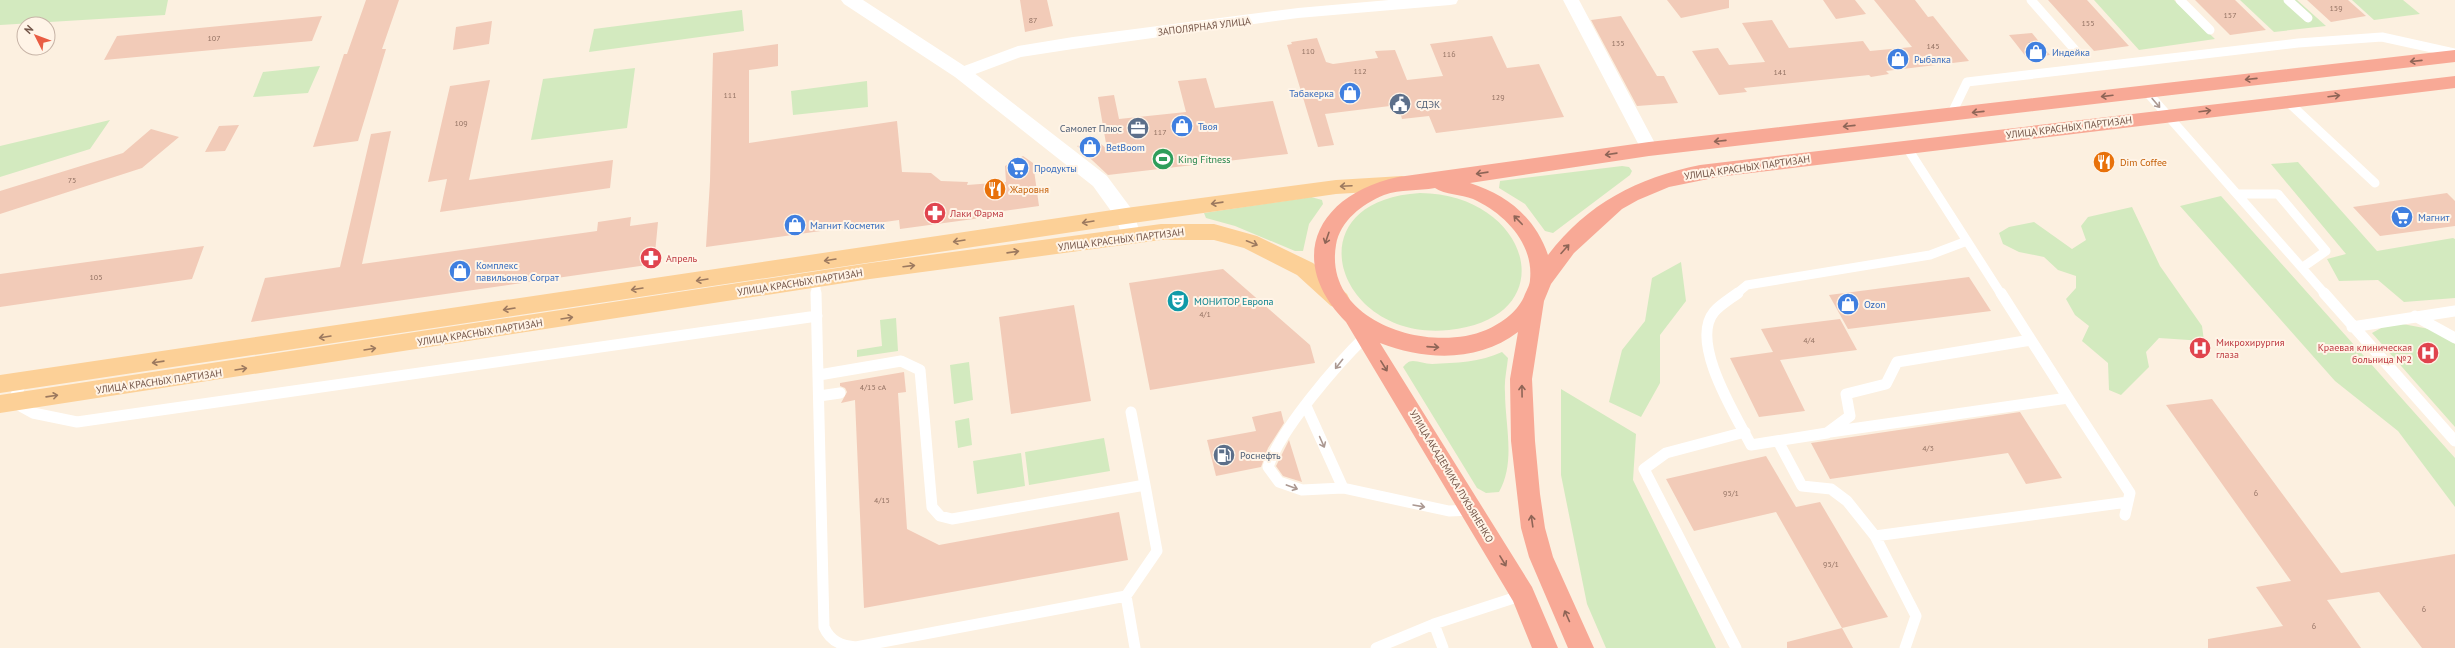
<svg xmlns="http://www.w3.org/2000/svg" width="2455" height="648" font-family="'PT Sans',sans-serif">
<style>
.green{fill:#d3eabf}
.building{fill:#f2cbb8}
.lines{fill:none;stroke-linecap:round;stroke-linejoin:round}
.lane-far1{stroke:#fff;stroke-width:9}
.lane{stroke:#fff;stroke-width:11}
.street{fill:#fff;fill-rule:evenodd}
.secondary{fill:#fff;fill-rule:evenodd}
.primary{fill:#fcd097;fill-rule:evenodd}
.highway{fill:#f8a996;fill-rule:evenodd}
.oneway{stroke:#8e6557}
.oneway2{stroke:#ab9891}
.oneway3{stroke:#9c795f}
.labels{text-anchor:middle;stroke-width:4;stroke-linejoin:round;paint-order:stroke}
.number-label{font-size:8px;fill:#937263}
.street-label{font-size:10px;fill:#735447;stroke:#fff4e7}
.shop-label{font-size:10px;fill:#366cbe;stroke:#fff4e7;text-anchor:start}
.service-label{font-size:10px;fill:#4e5e75;stroke:#fff4e7;text-anchor:start}
.leisure-label{font-size:10px;fill:#27864d;stroke:#fff4e7;text-anchor:start}
.food-label{font-size:10px;fill:#c56008;stroke:#fff4e7;text-anchor:start}
.health-label{font-size:10px;fill:#be3a42;stroke:#fff4e7;text-anchor:start}
.culture-label{font-size:10px;fill:#0d838f;stroke:#fff4e7;text-anchor:start}
</style>
<rect width="100%" height="100%" fill="#fcf0e0"/>
<path class="green" d="M0 0H168L165 15 0 25Z
M2094 0H2174L2215 39 2139 50Z
M2240 0H2297L2326 26 2274 32Z
M2352 0H2403L2420 14 2374 20Z
M742 10 744 31 589 52 594 29Z
M320 66 308 93 253 97 263 72Z
M635 68 627 128 531 140 543 79Z
M867 81 868 107 793 115 791 91Z
M110 120 90 149 0 177V146Z
M2298 162 2377 251 2453 238 2455 239V298L2404 302 2378 280 2339 281 2327 259 2346 254 2271 164Z
M1622 166 1629 167 1632 171 1630 175 1553 233 1545 231 1525 204 1499 188 1500 181Z
M1420 193C1531 194 1566 318 1449 330 1337 342 1290 201 1420 193Z
M2221 196 2455 458V507L2398 431 2335 381 2180 206Z
M1311 197 1322 200 1323 204 1309 224 1303 251H1295L1235 226 1206 218 1204 213Z
M2132 207 2160 266 2202 326 2204 341 2159 338 2146 352 2149 367 2121 395 2109 390 2108 363 2082 341 2089 326 2075 315 2066 299 2076 288V276L2058 270 2044 257 2019 252 2003 244 1999 233 2009 227 2034 222 2072 249 2086 240 2081 226 2088 217Z
M1681 262 1686 301 1660 335V383L1641 417 1609 402 1622 350 1645 321 1652 278Z
M896 318 898 351 857 357V350L882 346 880 320Z
M2392 322 2440 331 2455 344V427L2372 333Z
M1502 352 1508 358C1507 369 1504 380 1505 392 1505 425 1516 462 1499 492L1486 493 1477 488 1403 367C1406 364 1408 361 1413 361 1419 361 1425 364 1432 364 1455 363 1481 362 1502 352Z
M969 362 973 400 954 404 950 365Z
M1561 389 1636 434 1633 480 1716 648H1606L1587 604 1561 475Z
M969 418 972 445 958 448 955 421Z
M1104 438 1110 471 1029 485 1025 452Z
M1021 453 1025 486 977 494 973 461Z"/>
<path class="building" d="M366 0H399L382 49H386L358 141 313 147 344 54H347Z
M1020 0H1047L1053 26 1025 32Z
M1667 0H1729V8L1681 18Z
M1823 0H1855L1866 14 1836 19Z
M1874 0H1915L1928 17 1933 16 1969 61 1886 71 1889 74 1871 77 1869 75 1744 88 1747 92 1719 95 1692 51 1718 48 1729 65 1765 62 1742 23 1772 20 1789 48 1863 41 1870 51 1912 47Z
M2048 0H2087L2129 46 2094 51Z
M2195 0H2235L2266 30 2230 35Z
M2307 0H2348L2366 16 2331 22Z
M322 16 312 41 104 60 117 36Z
M1621 16 1657 76H1664L1678 103 1637 106 1591 20Z
M492 21 489 44 453 50 456 27Z
M2032 33 2050 55 2027 58 2009 35Z
M1492 36 1507 68 1539 64 1564 117 1436 133 1429 116 1402 119 1398 105 1325 114 1334 145 1318 147 1287 45 1292 44 1291 42 1317 38 1326 62 1333 64 1378 58 1375 51 1395 50 1407 80 1443 76 1430 44Z
M778 44V66L749 70V143L897 121 902 172 931 173 941 181 968 182 967 185 1006 182 1005 166 1023 156 1033 163 1039 206 1003 211V215L900 229 899 220 706 247 710 181 713 53Z
M1206 78 1215 108 1273 101 1288 154 1108 175 1077 146 1096 140 1107 149 1098 97 1114 95 1119 119 1186 112 1178 81Z
M490 80 469 180 613 160 610 188 440 212 447 179 428 182 450 86Z
M239 125 225 151 205 152 219 126Z
M151 129 179 137 142 168 0 214V191L123 153Z
M391 131 362 264 597 231 598 222 631 217 630 226 658 222 654 264 251 322 265 278 340 267 371 134Z
M2447 193 2455 201V226L2380 236 2353 207Z
M204 246 192 279 0 307V274Z
M1223 269 1310 345 1315 363 1150 390 1129 283Z
M1969 277 1991 311 1848 329 1829 295Z
M1074 305 1091 401 1011 414 999 317Z
M1840 319 1857 350 1780 360 1805 411 1759 417 1730 358 1773 352 1761 329Z
M904 372 906 392 898 393 907 529 939 545 1119 512 1128 560 864 608 855 400 841 403 847 392 845 388 840 386V383Z
M2212 399 2341 573 2455 554V648H2422L2379 592 2327 600 2361 648H2208V639L2283 626 2256 587 2291 581 2166 405Z
M1281 411 1284 423 1268 448 1261 467 1216 476 1207 440 1256 431 1252 417Z
M2020 412 2062 478 2026 484 2008 453 1830 479 1811 443Z
M1289 440 1302 482 1283 476 1276 466Z
M1766 456 1796 507 1820 502 1888 617 1842 628 1776 512 1694 531 1666 479Z
M1842 628 1853 648H1787V642Z"/>
<g class="lines">
<path class="lane-far1" d="M2031 0 2076 51
M2180 0 2210 30
M2288 0 2308 18
M2146 91 2325 294
M2287 101 2375 183
M1951 115 1967 82 2298 43 2382 37 2455 53
M1906 146 1967 241
M2238 194H2278L2326 251 2303 267
M1967 241 2001 294
M816 280V294
M1736 294 1747 285 1930 255 1967 241"/>
<path class="lane" d="M816 293 824 627C830 641 841 646 856 647L1126 596 1135 648
M1738 293C1730 299 1720 305 1714 312 1689 342 1736 416 1751 445L1827 433 1850 416 1846 394 1886 384 1897 362 2031 340 2001 293
M2324 293 2455 441
M2415 316 2455 338
M2352 327 2455 311
M1366 336C1337 364 1280 430 1268 467L1279 482 1302 490 1343 488 1449 511 1472 510
M819 375 901 361 920 370 932 507 940 516 952 519 1145 485 1157 551 1126 596
M22 381 13 402 33 413 77 422 817 316
M819 396 840 393
M2068 398 2130 493 2125 515
M1306 406 1343 488
M1131 412 1145 485
M1830 432 2068 398 2031 340
M1778 441 1802 486 1831 489 1847 501 1875 536 2128 502
M1875 536 1916 616 1905 648
M1434 624 1443 648
M1376 648 1434 624 1523 595
M1736 648 1644 469 1666 453 1745 432"/>
<path class="street" d="M1389 0H1458L1456 4 1450 5 1298 18 1073 49 1021 57 962 79 956 77 953 73 956 69 1018 46 1073 37 1298 8Z
M1563 0H1579L1658 149 1655 153 1649 155 1643 153Z"/>
<path class="secondary" d="M841 0H863L969 69 1107 176 1133 211 1141 236 1138 242 1131 244 1124 242 1116 218 1093 186 955 77 844 4Z"/>
<path class="primary" d="M1402 176 1409 178 1412 183 1409 188 1402 190 1336 194 1126 224 0 393V375L1126 208 1336 180Z
M1161 224H1214L1257 236 1313 263 1347 294 1350 300 1347 306 1339 308 1331 306 1297 275 1244 248 1214 240H1161L870 279 0 413V395L870 263Z"/>
<path class="highway" d="M2455 50V62L1649 156 1470 183C1507 195 1535 217 1548 255 1588 203 1637 178 1700 165L2455 76V88L1718 177 1669 187 1638 200 1622 209 1574 253 1551 284 1544 301 1532 379 1535 441 1540 494 1545 528 1553 557 1594 648H1568L1529 557 1521 528 1511 441 1510 379 1518 332C1478 363 1424 360 1380 343L1532 587 1558 648H1532L1513 601 1346 322C1284 259 1318 194 1398 177L1649 142ZM1435 188C1445 195 1461 194 1473 199 1504 213 1534 243 1530 280 1530 284 1527 290 1525 294 1519 311 1502 323 1486 330 1429 354 1323 322 1336 245 1340 221 1362 204 1384 195 1401 189 1418 191 1435 188Z"/>
</g>
<defs><path id="oneway-shaft" d="M-6 0H5M1.5-3L5.5 0L1.5 3" fill="none" stroke-width="1.6" stroke-linecap="round" stroke-linejoin="round"/></defs>
<g class="oneway">
<use href="#oneway-shaft" transform="translate(2416 61) rotate(174)"/>
<use href="#oneway-shaft" transform="translate(2251 79) rotate(174)"/>
<use href="#oneway-shaft" transform="translate(2107 96) rotate(173)"/>
<use href="#oneway-shaft" transform="translate(2334 96) rotate(-7)"/>
<use href="#oneway-shaft" transform="translate(2205 111) rotate(-7)"/>
<use href="#oneway-shaft" transform="translate(1978 112) rotate(174)"/>
<use href="#oneway-shaft" transform="translate(1849 126) rotate(174)"/>
<use href="#oneway-shaft" transform="translate(1720 141) rotate(174)"/>
<use href="#oneway-shaft" transform="translate(1611 154) rotate(172)"/>
<use href="#oneway-shaft" transform="translate(1482 173) rotate(172)"/>
<use href="#oneway-shaft" transform="translate(1518 220) rotate(-134)"/>
<use href="#oneway-shaft" transform="translate(1327 238) rotate(109)"/>
<use href="#oneway-shaft" transform="translate(1565 249) rotate(-48)"/>
<use href="#oneway-shaft" transform="translate(1433 347) rotate(4)"/>
<use href="#oneway-shaft" transform="translate(1384 366) rotate(58)"/>
<use href="#oneway-shaft" transform="translate(1522 391) rotate(-91)"/>
<use href="#oneway-shaft" transform="translate(1532 521) rotate(-98)"/>
<use href="#oneway-shaft" transform="translate(1503 561) rotate(59)"/>
<use href="#oneway-shaft" transform="translate(1567 616) rotate(-114)"/>
</g>
<g class="oneway2">
<use href="#oneway-shaft" transform="translate(2156 103) rotate(50)"/>
<use href="#oneway-shaft" transform="translate(1339 364) rotate(128)"/>
<use href="#oneway-shaft" transform="translate(1322 442) rotate(66)"/>
<use href="#oneway-shaft" transform="translate(1292 487) rotate(20)"/>
<use href="#oneway-shaft" transform="translate(1419 506) rotate(10)"/>
</g>
<g class="oneway3">
<use href="#oneway-shaft" transform="translate(1346 186) rotate(177)"/>
<use href="#oneway-shaft" transform="translate(1217 203) rotate(172)"/>
<use href="#oneway-shaft" transform="translate(1088 222) rotate(171)"/>
<use href="#oneway-shaft" transform="translate(959 241) rotate(171)"/>
<use href="#oneway-shaft" transform="translate(1252 243) rotate(22)"/>
<use href="#oneway-shaft" transform="translate(1013 252) rotate(-8)"/>
<use href="#oneway-shaft" transform="translate(830 260) rotate(171)"/>
<use href="#oneway-shaft" transform="translate(909 266) rotate(-7)"/>
<use href="#oneway-shaft" transform="translate(702 280) rotate(171)"/>
<use href="#oneway-shaft" transform="translate(637 289) rotate(171)"/>
<use href="#oneway-shaft" transform="translate(509 309) rotate(171)"/>
<use href="#oneway-shaft" transform="translate(567 318) rotate(-9)"/>
<use href="#oneway-shaft" transform="translate(325 337) rotate(171)"/>
<use href="#oneway-shaft" transform="translate(370 349) rotate(-9)"/>
<use href="#oneway-shaft" transform="translate(158 362) rotate(172)"/>
<use href="#oneway-shaft" transform="translate(241 369) rotate(-9)"/>
<use href="#oneway-shaft" transform="translate(52 396) rotate(-8)"/>
</g>
<defs>
<g id="shop-disc" transform="scale(1.15)"><circle r="9.5" fill="#3f7fe0" stroke="#fff4e7"/><path d="M-5-2.5h2.3a2.7 3.5 0 0 1 5.4 0H5L5.5 6h-11ZM-1.5-2.5h3a1.5 2.3 0 0 0-3 0Z" fill="#fff"/></g>
<g id="civic-disc" transform="scale(1.15)"><circle r="9.5" fill="#5c6f8a" stroke="#fff4e7"/><path d="M-.6-6.5H3V-4.5H.6V-3L4-1V1h2V6H-6V1h2V-1L-.6-3ZM-1.2 2.5V6h2.4V2.5Z" fill="#fff"/></g>
<g id="office-disc" transform="scale(1.15)"><circle r="9.5" fill="#5c6f8a" stroke="#fff4e7"/><path d="M-6-3h4V-5.5h4V-3h4V5H-6ZM-1-4.5V-3h2v-1.5ZM-6 0V1H6V0Z" fill="#fff"/></g>
<g id="stadium-disc" transform="scale(1.15)"><circle r="9.5" fill="#2e9e5b" stroke="#fff4e7"/><path d="M0-5a6.5 5 0 1 0 0 10a6.5 5 0 1 0 0-10ZM-3.5-1.8h7v3.6h-7Z" fill="#fff"/></g>
<g id="restaurant-disc" transform="scale(1.15)"><circle r="9.5" fill="#e8710a" stroke="#fff4e7"/><path d="M-5-6h1v4h1v-4h1v4h1v-4h1v5L-1.5 .5V6h-2V.5L-5-1ZM5-6V6H3V1.5H1.5Q1.5-4 5-6Z" fill="#fff"/></g>
<g id="supermarket-disc" transform="scale(1.15)"><circle r="9.5" fill="#3f7fe0" stroke="#fff4e7"/><path d="M-6-5.5h2.5l.6 2H6L4.5 2H-2.5L-4.4-4H-6ZM-1.5 3.2a1.3 1.3 0 1 0 .1 0ZM3 3.2a1.3 1.3 0 1 0 .1 0Z" fill="#fff"/></g>
<g id="pharmacy-disc" transform="scale(1.15)"><circle r="9.5" fill="#e0444e" stroke="#fff4e7"/><path d="M-2-6h4v4h4v4h-4v4h-4v-4h-4v-4h4Z" fill="#fff"/></g>
<g id="theatre-disc" transform="scale(1.15)"><circle r="9.5" fill="#0f9aa8" stroke="#fff4e7"/><path d="M-5-5.5Q0-4 5-5.5V0Q5 5 0 6Q-5 5-5 0ZM-3.3-2.5H-1v1.5H-3.3ZM1-2.5H3.3v1.5H1ZM-2.8 1Q0 5.5 2.8 1Z" fill="#fff"/></g>
<g id="hospital-disc" transform="scale(1.15)"><circle r="9.5" fill="#e0444e" stroke="#fff4e7"/><path d="M-5-5h3v3.5h4V-5h3V5h-3V1.5h-4V5h-3Z" fill="#fff"/></g>
<g id="fuel-disc" transform="scale(1.15)"><circle r="9.5" fill="#5c6f8a" stroke="#fff4e7"/><path d="M-5.5-6h7V0h2V4h1.3V-2.5L3-4.5l.8-.8L6-3V5H2.5V1h-1V6h-7ZM-4.2-4.7v3.2H.2V-4.7Z" fill="#fff"/></g>
</defs>
<g fill-rule="evenodd">
<use href="#shop-disc" x="2036" y="52"/>
<use href="#shop-disc" x="1898" y="59"/>
<use href="#shop-disc" x="1350" y="93"/>
<use href="#civic-disc" x="1400" y="104"/>
<use href="#shop-disc" x="1182" y="126"/>
<use href="#office-disc" x="1138" y="128"/>
<use href="#shop-disc" x="1090" y="147"/>
<use href="#stadium-disc" x="1163" y="159"/>
<use href="#restaurant-disc" x="2104" y="162"/>
<use href="#supermarket-disc" x="1018" y="168"/>
<use href="#restaurant-disc" x="995" y="189"/>
<use href="#pharmacy-disc" x="935" y="213"/>
<use href="#supermarket-disc" x="2402" y="217"/>
<use href="#shop-disc" x="795" y="225"/>
<use href="#pharmacy-disc" x="651" y="258"/>
<use href="#shop-disc" x="460" y="271"/>
<use href="#theatre-disc" x="1178" y="301"/>
<use href="#shop-disc" x="1848" y="304"/>
<use href="#hospital-disc" x="2200" y="348"/>
<use href="#hospital-disc" x="2428" y="353"/>
<use href="#fuel-disc" x="1224" y="455"/>
</g>
<g class="labels">
<g class="number-label">
<text x="2336" y="11">159</text>
<text x="2230" y="18">157</text>
<text x="1033" y="23">87</text>
<text x="2088" y="26">155</text>
<text x="214" y="41">107</text>
<text x="1618" y="46">135</text>
<text x="1933" y="49">145</text>
<text x="1308" y="54">110</text>
<text x="1449" y="57">116</text>
<text x="1360" y="74">112</text>
<text x="1780" y="75">141</text>
<text x="730" y="98">111</text>
<text x="1498" y="100">129</text>
<text x="461" y="126">109</text>
<text x="1160" y="135">117</text>
<text x="72" y="183">75</text>
<text x="96" y="280">105</text>
<text x="1205" y="317">4/1</text>
<text x="1809" y="343">4/4</text>
<text x="873" y="390">4/15 сА</text>
<text x="1928" y="451">4/3</text>
<text x="1731" y="496">95/1</text>
<text x="2256" y="496">6</text>
<text x="882" y="503">4/15</text>
<text x="1831" y="567">95/1</text>
<text x="2424" y="612">6</text>
<text x="2314" y="629">6</text>
</g>
<g class="street-label">
<text transform="translate(1204 26) rotate(-7)" y="4">ЗАПОЛЯРНАЯ УЛИЦА</text>
<text transform="translate(2069 127) rotate(-7)" y="4">УЛИЦА КРАСНЫХ ПАРТИЗАН</text>
<text transform="translate(1747 167) rotate(-8)" y="4">УЛИЦА КРАСНЫХ ПАРТИЗАН</text>
<text transform="translate(1121 239) rotate(-7)" y="4">УЛИЦА КРАСНЫХ ПАРТИЗАН</text>
<text transform="translate(800 282) rotate(-9)" y="4">УЛИЦА КРАСНЫХ ПАРТИЗАН</text>
<text transform="translate(480 332) rotate(-9)" y="4">УЛИЦА КРАСНЫХ ПАРТИЗАН</text>
<text transform="translate(159 381) rotate(-8)" y="4">УЛИЦА КРАСНЫХ ПАРТИЗАН</text>
<text transform="translate(1452 476) rotate(59)" y="4">УЛИЦА АКАДЕМИКА ЛУКЬЯНЕНКО</text>
</g>
<g class="shop-label">
<text x="2052" y="56">Индейка</text>
<text x="1914" y="63">Рыбалка</text>
<text x="1334" y="97" text-anchor="end">Табакерка</text>
<text x="1198" y="130">Твоя</text>
<text x="1106" y="151">BetBoom</text>
<text x="1034" y="172">Продукты</text>
<text x="2418" y="221">Магнит</text>
<text x="810" y="229">Магнит Косметик</text>
<text x="476" y="269">Комплекс<tspan x="476" dy="12">павильонов Сограт</tspan></text>
<text x="1864" y="308">Ozon</text>
</g>
<g class="service-label">
<text x="1416" y="108">СДЭК</text>
<text x="1122" y="132" text-anchor="end">Самолет Плюс</text>
<text x="1240" y="459">Роснефть</text>
</g>
<g class="leisure-label">
<text x="1178" y="163">King Fitness</text>
</g>
<g class="food-label">
<text x="2120" y="166">Dim Coffee</text>
<text x="1010" y="193">Жаровня</text>
</g>
<g class="health-label">
<text x="950" y="217">Лаки Фарма</text>
<text x="666" y="262">Апрель</text>
<text x="2216" y="346">Микрохирургия<tspan x="2216" dy="12">глаза</tspan></text>
<text x="2412" y="351" text-anchor="end">Краевая клиническая<tspan x="2412" dy="12">больница №2</tspan></text>
</g>
<g class="culture-label">
<text x="1194" y="305">МОНИТОР Европа</text>
</g>
</g>
<g transform="translate(36 36) rotate(312)"><circle r="19" fill="#fff4e7" stroke="#c7b4a7"/>
<path d="M0-3L7 15L0 10L-7 15Z" fill="#e95d43"/>
<text y="-6" font-size="11" font-weight="bold" text-anchor="middle" fill="#735447">N</text>
</g>
</svg>
